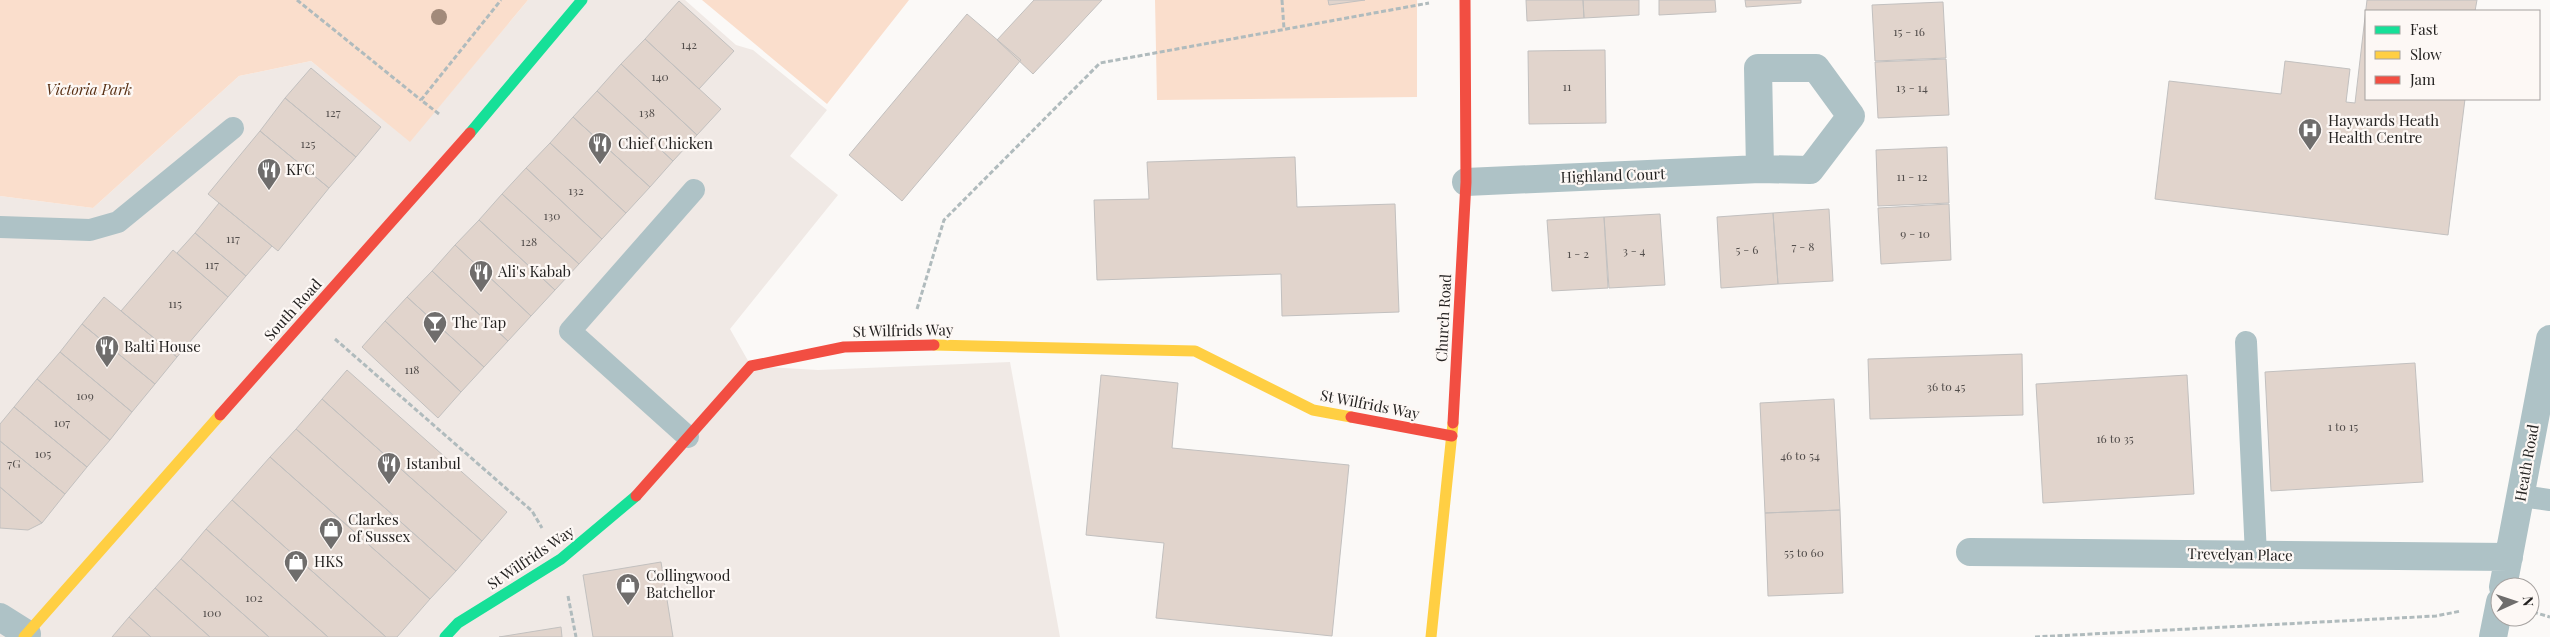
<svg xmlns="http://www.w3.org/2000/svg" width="2550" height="637" font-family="'Playfair Display',serif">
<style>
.built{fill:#f0e9e5}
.green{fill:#fadecc}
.building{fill:#e1d4cc;stroke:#c2c0bf}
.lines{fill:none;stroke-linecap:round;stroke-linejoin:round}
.path{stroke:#b0bbbd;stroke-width:3;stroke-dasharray:5 2.5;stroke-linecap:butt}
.lane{stroke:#aec2c6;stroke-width:22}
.street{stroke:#aec2c6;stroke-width:28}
.fast{stroke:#16e098;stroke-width:11}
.slow{stroke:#ffcf43;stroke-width:11}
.jam{stroke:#f24e42;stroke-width:11}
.tree{fill:#a28a7a}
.labels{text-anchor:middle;stroke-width:4.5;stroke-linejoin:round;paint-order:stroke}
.number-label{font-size:12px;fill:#534e4c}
.park-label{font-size:15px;font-style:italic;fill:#593014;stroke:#fdf8f5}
.poi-label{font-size:15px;fill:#242221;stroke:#fdf8f5;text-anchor:start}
.street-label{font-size:15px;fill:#242221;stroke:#fdf8f5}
</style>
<rect width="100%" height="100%" fill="#fbf9f7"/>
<path class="built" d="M528 0H685L736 45 753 50 827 110 790 156 838 195 730 329 751 366 818 370 1010 362 1060 637H0V196L93 208 239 76 311 61 410 141Z"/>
<path class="green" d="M0 0H528L410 142 311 61 239 76 93 208 0 196Z
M702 0H909L827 104Z
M1155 0H1417V97L1157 100Z"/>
<path class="building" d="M1034 0H1102L1033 74 997 40Z
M1328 0H1365L1329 5Z
M1526 0H1583L1584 18 1527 21Z
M1583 0H1639V15L1584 18Z
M1659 0H1715L1716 12 1659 15Z
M1745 0H1801V3L1746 7Z
M2367 0H2477L2475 11H2366V99H2465L2448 235 2155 199 2169 81 2281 94 2285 61 2350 69 2346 102 2355 103Z
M679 1 734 51 699 89 645 39Z
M1943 2 1946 58 1875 61 1872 5Z
M967 14 1021 60 902 201 849 155Z
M645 39 721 109 697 135 621 64Z
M1605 50 1606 123 1529 124 1528 51Z
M1946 59 1949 115 1878 118 1875 62Z
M621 64 697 135 673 161 597 91Z
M311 68 381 127 356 157 285 98Z
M597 91 673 161 650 187 573 117Z
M285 98 356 157 329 188 260 131Z
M573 117 650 187 626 213 550 143Z
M260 131 329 188 278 251 208 194Z
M550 143 626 213 602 239 526 168Z
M1947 147 1949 203 1878 206 1876 150Z
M1295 157 1297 207 1395 204 1399 312 1282 316 1281 274 1097 280 1094 200 1149 199 1147 162Z
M526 168 602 239 579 264 502 194Z
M502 194 579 264 555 290 479 220Z
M219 203 272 246 246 276 195 233Z
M1949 204 1951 260 1881 264 1878 208Z
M1829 209 1833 281 1778 284 1773 213Z
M1773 213 1778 284 1721 288 1717 217Z
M1660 214 1665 285 1609 288 1604 217Z
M1604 217 1608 288 1552 291 1547 220Z
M479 220 555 290 531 316 455 245Z
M195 233 246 276 228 297 177 253Z
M455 245 531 316 508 341 432 271Z
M173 250 228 297 177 357 121 311Z
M432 271 508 341 484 367 407 297Z
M104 297 177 357 155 384 82 324Z
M407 297 484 367 461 392 385 321Z
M385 321 461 392 438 418 362 347Z
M82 324 155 384 132 412 60 352Z
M60 352 132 412 110 440 37 379Z
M2022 354 2023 415 1870 419 1868 359Z
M2415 363 2423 482 2271 491 2265 372Z
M347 370 507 512 482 541 322 399Z
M1101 375 1178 383 1172 448 1349 465 1332 636 1156 618 1164 543 1086 535Z
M2187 375 2194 494 2043 503 2036 384Z
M37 379 110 440 87 467 14 407Z
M322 399 482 541 456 571 296 429Z
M1834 399 1840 510 1765 513 1760 403Z
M14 407 87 467 65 494 0 441V424Z
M296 429 456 571 430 599 270 457Z
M0 441 65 494 42 523 0 487Z
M270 457 430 599 397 637H386L232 500Z
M0 487 42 523 28 530 0 528Z
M232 500 386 637H328L206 529Z
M1840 510 1843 593 1768 596 1765 513Z
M206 529 328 637H269L181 559Z
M181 559 269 637H210L155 588Z
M661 562 673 637H593L583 575Z
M155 588 210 637H151L129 617Z
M129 617 151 637H112Z
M561 627 562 637H499Z"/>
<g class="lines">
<path class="path" d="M297 0 421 100
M1282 0 1284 29
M439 114 421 100 501 0
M917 309 944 220 1100 63 1429 3
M335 339 532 511 542 528
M568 596 576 637
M2533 612 2550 617
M2035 637 2436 616 2461 611"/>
<path class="lane" d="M0 227 90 230 118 222 233 128
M2246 342 2256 555
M688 437 570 331 694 190
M2521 496 2550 500"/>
<path class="street" d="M1466 182 1760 169 1810 170 1851 116 1816 68H1758L1760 169
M1970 552 2509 557
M2503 587 2550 339
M0 617 27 634
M2493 637 2500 602"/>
<path class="fast" d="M470 133 582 0
M445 637 458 623 561 559 636 496"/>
<path class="slow" d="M934 345 1195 351 1313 410 1351 417
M24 637 220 415
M1431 637 1453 423"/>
<path class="jam" d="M220 415 470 133
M1351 417 1452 436
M1453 423 1466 182 1465 0
M636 496 751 366 844 347 934 345"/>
</g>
<circle class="tree" cx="439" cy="17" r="8"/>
<defs>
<g id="hospital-pin" transform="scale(1.25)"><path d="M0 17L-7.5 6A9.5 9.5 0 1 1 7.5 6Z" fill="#6f6d6c" stroke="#fdf8f5"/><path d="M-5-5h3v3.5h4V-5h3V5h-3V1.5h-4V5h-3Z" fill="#fff"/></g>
<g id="restaurant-pin" transform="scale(1.25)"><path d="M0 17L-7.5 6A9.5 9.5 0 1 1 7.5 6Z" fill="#6f6d6c" stroke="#fdf8f5"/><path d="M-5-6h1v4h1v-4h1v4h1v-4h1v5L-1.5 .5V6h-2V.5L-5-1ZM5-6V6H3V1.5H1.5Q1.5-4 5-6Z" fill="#fff"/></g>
<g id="bar-pin" transform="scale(1.25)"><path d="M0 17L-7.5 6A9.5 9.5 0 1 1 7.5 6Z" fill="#6f6d6c" stroke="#fdf8f5"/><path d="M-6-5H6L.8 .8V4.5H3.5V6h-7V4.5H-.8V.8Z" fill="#fff"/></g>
<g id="shop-pin" transform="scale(1.25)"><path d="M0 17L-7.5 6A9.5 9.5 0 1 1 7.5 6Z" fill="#6f6d6c" stroke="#fdf8f5"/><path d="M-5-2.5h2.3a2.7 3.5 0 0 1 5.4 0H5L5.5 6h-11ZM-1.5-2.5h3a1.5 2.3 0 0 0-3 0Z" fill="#fff"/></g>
</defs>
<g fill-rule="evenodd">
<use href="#hospital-pin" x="2310" y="130"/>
<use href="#restaurant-pin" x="600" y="144"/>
<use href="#restaurant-pin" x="269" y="170"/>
<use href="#restaurant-pin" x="481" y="272"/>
<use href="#bar-pin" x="435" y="323"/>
<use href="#restaurant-pin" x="107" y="347"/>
<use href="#restaurant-pin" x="389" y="464"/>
<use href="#shop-pin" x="331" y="529"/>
<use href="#shop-pin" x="296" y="562"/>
<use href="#shop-pin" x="628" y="585"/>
</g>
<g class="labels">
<g class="number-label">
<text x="1909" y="36">15 - 16</text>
<text x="689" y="49">142</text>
<text x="660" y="81">140</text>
<text x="1567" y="91">11</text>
<text x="1912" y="92">13 - 14</text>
<text x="333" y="117">127</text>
<text x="647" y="117">138</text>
<text x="308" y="148">125</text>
<text x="1912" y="181">11 - 12</text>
<text x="576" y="195">132</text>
<text x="552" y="220">130</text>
<text x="1915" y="238">9 - 10</text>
<text x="233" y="243">117</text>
<text x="529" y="246">128</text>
<text x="1803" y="251">7 - 8</text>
<text x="1747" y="254">5 - 6</text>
<text x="1634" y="255">3 - 4</text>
<text x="1578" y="258">1 - 2</text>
<text x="212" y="269">117</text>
<text x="175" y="308">115</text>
<text x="412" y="374">118</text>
<text x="1946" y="391">36 to 45</text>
<text x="85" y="400">109</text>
<text x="62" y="427">107</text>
<text x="2343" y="431">1 to 15</text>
<text x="2115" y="443">16 to 35</text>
<text x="43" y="458">105</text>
<text x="1800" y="460">46 to 54</text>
<text x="14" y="468">7G</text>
<text x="1804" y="557">55 to 60</text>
<text x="254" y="602">102</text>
<text x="212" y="617">100</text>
</g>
<g class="park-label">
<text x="89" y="95">Victoria Park</text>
</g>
<g class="poi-label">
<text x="2328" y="126">Haywards Heath<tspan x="2328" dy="17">Health Centre</tspan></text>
<text x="618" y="149">Chief Chicken</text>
<text x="286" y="175">KFC</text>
<text x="498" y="277">Ali's Kabab</text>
<text x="452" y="328">The Tap</text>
<text x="124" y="352">Balti House</text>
<text x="406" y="469">Istanbul</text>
<text x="348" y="525">Clarkes<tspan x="348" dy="17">of Sussex</tspan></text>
<text x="314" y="567">HKS</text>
<text x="646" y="581">Collingwood<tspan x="646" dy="17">Batchellor</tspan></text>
</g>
<g class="street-label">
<text transform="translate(1613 176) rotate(-2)" y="5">Highland Court</text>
<text transform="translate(293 310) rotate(-48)" y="5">South Road</text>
<text transform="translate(1444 318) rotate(-87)" y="5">Church Road</text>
<text transform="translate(903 331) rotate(-1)" y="5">St Wilfrids Way</text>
<text transform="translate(1370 405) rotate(11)" y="5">St Wilfrids Way</text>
<text transform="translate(2527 463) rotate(-80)" y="5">Heath Road</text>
<text transform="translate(2240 555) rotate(1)" y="5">Trevelyan Place</text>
<text transform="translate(531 558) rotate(-34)" y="5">St Wilfrids Way</text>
</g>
</g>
<rect x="2365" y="10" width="175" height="90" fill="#fdf8f5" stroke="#a6a2a0"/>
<rect x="2375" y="26" width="25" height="8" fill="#16e098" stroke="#a6a2a0"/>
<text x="2410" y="35" font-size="15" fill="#242221">Fast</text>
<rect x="2375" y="51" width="25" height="8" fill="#ffcf43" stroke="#a6a2a0"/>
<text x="2410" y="60" font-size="15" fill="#242221">Slow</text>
<rect x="2375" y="76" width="25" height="8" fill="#f24e42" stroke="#a6a2a0"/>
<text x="2410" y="85" font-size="15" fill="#242221">Jam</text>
<g transform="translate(2515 602) rotate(87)"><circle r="24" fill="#fdf8f5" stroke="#a6a2a0"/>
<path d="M0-4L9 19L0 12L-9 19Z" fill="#6f6d6c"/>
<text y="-8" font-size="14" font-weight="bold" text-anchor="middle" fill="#242221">N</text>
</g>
</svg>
